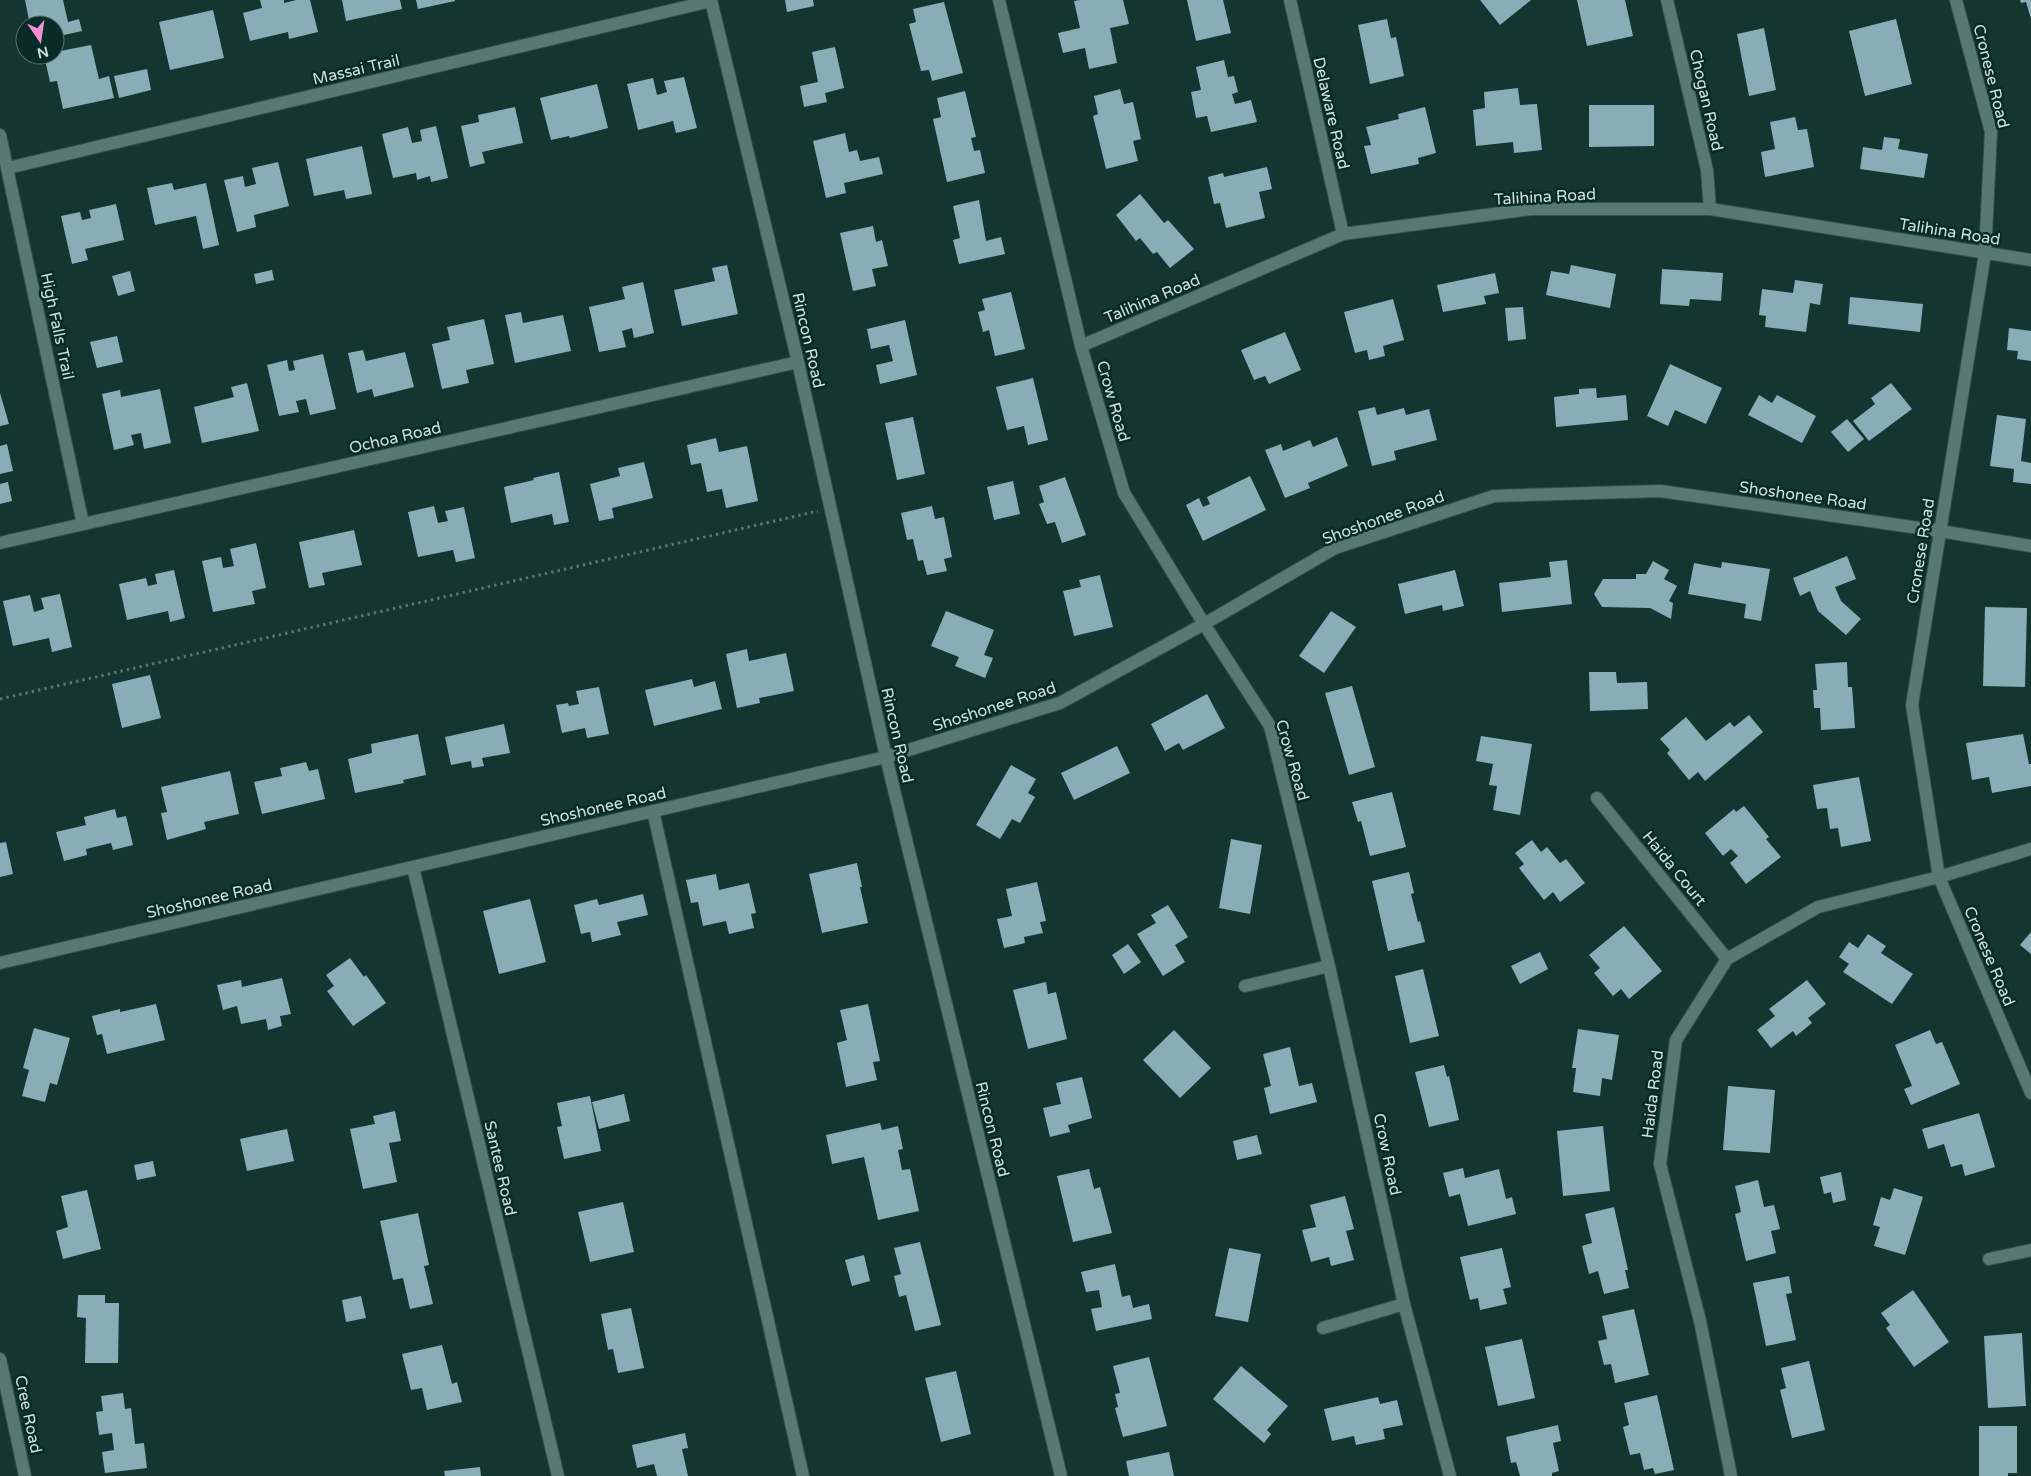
<svg xmlns="http://www.w3.org/2000/svg" width="2031" height="1476" font-family="'Varela Round',sans-serif">
<style>
.building{fill:#89adb6}
.lines{fill:none;stroke-linecap:round;stroke-linejoin:round}
.minor-casing{stroke:#36504c;stroke-width:14}
.path{stroke:#587570;stroke-width:3;stroke-dasharray:2.5 4;stroke-linecap:butt}
.minor{stroke:#567973;stroke-width:12}
.labels{text-anchor:middle;stroke-width:5;stroke-linejoin:round;paint-order:stroke}
.street-label{font-size:16px;fill:#cee1dd;stroke:#082b27}
</style>
<rect width="100%" height="100%" fill="#133631"/>
<path class="building" d="M25 0H63L68 22 79 19 82 31 55 37V25H30Z
M260 0H284V3L296 0H310L318 32 289 39 288 32 250 41 243 13 262 8Z
M342 0H400L402 9 346 21Z
M416 0H455V1L418 9Z
M785 0H813L814 6 787 12Z
M1080 0H1123L1129 24 1110 28 1117 63 1089 69 1085 48 1063 53 1058 33 1080 28 1074 1Z
M1187 0H1223L1231 33 1196 41Z
M1480 0H1531L1500 25Z
M1577 0H1625L1633 36 1587 46Z
M2020 0H2031V19L2026 2 2021 3Z
M944 2 963 73 932 81 929 70 921 71 909 24 916 22 913 9Z
M213 10 224 58 170 70 159 22Z
M1387 19 1391 38 1396 37 1404 76 1370 84 1358 25Z
M1896 19 1912 84 1865 96 1849 31Z
M1764 28 1776 90 1749 96 1737 34Z
M91 45 99 79 109 76 114 98 63 109 57 81 50 82 44 55H55V52Z
M835 47 844 88 825 93 827 102 804 107 800 86 818 82 812 52Z
M1224 60 1228 77 1234 76 1238 92 1232 94 1235 104 1251 100 1257 122 1211 132 1207 116 1196 118 1191 92 1201 90 1196 67Z
M147 69 151 90 119 98 114 76Z
M684 77 697 128 676 133 673 121 638 130 627 84 653 78 657 95 667 92 664 81Z
M597 84 608 128 570 138 569 136 551 140 540 98Z
M1518 88 1520 105 1537 104 1542 150 1514 153 1513 142 1476 146 1473 110 1485 108 1484 92Z
M1120 89 1124 104 1133 102 1141 139 1133 141 1138 161 1106 169 1093 116 1098 114 1094 96Z
M965 91 976 137 971 138 974 151 980 150 985 173 947 182 933 119 941 117 937 98Z
M1589 105H1654V146L1589 147Z
M515 107 523 143 482 152 485 163 470 167 461 126 479 122 478 115Z
M1425 107 1436 153 1418 158 1419 164 1371 174 1364 146 1371 145 1366 127 1399 119 1398 114Z
M1795 117 1798 130 1807 129 1814 167 1765 177 1761 152 1775 149 1770 122Z
M436 126 448 178 431 182 430 176 417 180 416 173 393 178 382 134 408 127 412 143 422 141 420 130Z
M845 133 849 152 857 150 860 161 879 157 883 174 844 183 846 193 826 198 813 141Z
M1884 137 1900 139 1898 149 1928 154 1924 178 1860 169 1863 147 1882 150Z
M362 146 372 194 346 199 344 190 314 196 306 159Z
M278 162 289 206 254 215 256 227 237 232 224 180 243 176 245 187 256 184 252 168Z
M1267 167 1272 189 1259 192 1265 218 1226 228 1220 203 1214 204 1208 177 1223 173 1224 177Z
M172 183 174 190 206 183 219 245 203 249 196 216 155 225 147 188Z
M1140 194 1164 223 1168 220 1194 249 1170 268 1157 252 1153 254 1140 238 1136 241 1116 215Z
M979 200 986 241 1001 237 1005 254 959 264 953 240 960 238 953 206Z
M116 204 124 240 85 249 88 260 72 264 61 216 80 212 82 220 91 218 89 210Z
M873 226 876 242 882 240 888 266 872 269 876 286 853 291 840 233Z
M727 265 738 314 682 326 674 290 715 281 712 268Z
M1571 265 1616 274 1610 308 1546 295 1551 271 1569 274Z
M1662 269 1723 273 1721 301 1690 299 1689 306 1660 304Z
M272 270 274 280 256 284 254 274Z
M130 271 135 291 118 296 112 276Z
M1495 273 1499 293 1484 296 1486 304 1443 312 1437 285Z
M1795 280 1823 284 1820 305 1810 303 1806 332 1765 327 1766 316 1759 315 1762 289 1793 293Z
M643 282 654 333 634 338 632 328 622 331 626 347 599 352 589 307 625 299 622 287Z
M1011 292 1025 349 995 356 989 330 983 332 978 312 985 310 982 299Z
M1850 297 1923 304 1920 332 1848 324Z
M1393 299 1404 340 1383 346 1385 356 1369 360 1367 350 1355 353 1344 312Z
M1523 307 1526 339 1508 341 1505 308Z
M521 312 523 323 563 315 571 351 515 363 505 315Z
M484 319 494 364 466 370 469 383 442 389 432 344 450 340 447 327Z
M905 320 917 375 880 384 876 365 893 361 889 345 871 349 867 329Z
M2009 328 2031 331V361L2017 359 2018 351 2007 350Z
M1285 332 1301 370 1269 384 1265 376 1254 380 1241 350Z
M117 336 123 362 97 368 90 342Z
M363 350 366 361 405 352 414 387 374 397 372 389 357 393 348 353Z
M323 354 336 409 310 415 306 399 296 401 299 412 279 416 267 365 287 360 289 371 295 370 293 361Z
M1670 364 1722 388 1706 424 1675 410 1668 426 1647 416Z
M1033 378 1048 440 1028 445 1024 426 1007 430 996 387Z
M247 383 259 431 202 443 194 407 234 397 231 387Z
M1891 383 1912 409 1869 441 1853 421 1875 404 1871 398Z
M1596 388 1597 398 1626 395 1628 420 1556 427 1554 397 1579 394V389Z
M160 389 171 443 144 449 141 433 131 435 134 445 114 450 102 394 120 390 121 397Z
M0 393 9 424 0 426Z
M1759 395 1772 403 1777 395 1816 416 1802 443 1748 415Z
M1375 407 1377 415 1404 408 1406 415 1429 409 1437 440 1394 451 1396 460 1372 466 1358 411Z
M1997 415 2026 419 2021 461 2031 463V484L2013 482 2014 469 1990 466Z
M913 417 925 474 897 480 885 423Z
M1847 419 1864 439 1848 452 1831 432Z
M1337 437 1348 466 1308 483 1310 488 1285 498 1265 450 1281 444 1283 451 1310 440 1313 447Z
M716 438 719 452 747 446 758 501 726 508 722 489 707 492 701 463 691 465 687 445Z
M7 444 13 471 0 474V446Z
M644 462 653 498 612 508 614 518 599 521 590 484 620 476 618 468Z
M559 472 569 522 554 525 552 514 511 523 504 487 534 480 533 478Z
M1250 476 1266 510 1203 541 1186 505 1199 498 1203 507 1210 504 1207 497Z
M1065 477 1086 535 1062 543 1055 522 1047 524 1039 504 1044 502 1039 486Z
M1013 481 1020 514 994 520 987 487Z
M8 482 12 501 0 504V484Z
M434 506 438 523 448 521 445 511 464 507 475 558 456 562 453 550 418 557 408 512Z
M932 506 935 519 944 517 952 557 944 559 947 571 927 575 923 560 918 561 913 539 907 540 901 513Z
M354 530 362 565 322 573 325 585 309 588 299 542Z
M256 543 266 588 252 591 255 604 213 612 202 561 221 557 223 568 234 566 230 549Z
M1847 556 1856 579 1835 587 1841 601 1861 619 1846 635 1818 611 1810 591 1800 596 1793 578Z
M1567 560 1572 604 1502 612 1499 583 1551 577 1549 562Z
M1653 561 1669 570 1664 579 1677 586 1669 601 1673 603 1671 619 1650 608 1602 607 1594 594 1603 579H1636V574H1646Z
M1722 562 1770 569 1761 621 1744 618 1746 604 1688 594 1694 563 1721 568Z
M174 570 185 618 170 622 168 611 127 620 119 584 146 578 148 586 157 584 155 574Z
M1455 570 1464 606 1443 611 1442 605 1405 614 1398 584Z
M1100 575 1113 627 1074 636 1063 591 1081 587 1079 580Z
M60 594 72 647 52 652 49 638 13 646 3 601 30 595 34 612 44 609 41 598Z
M1985 607 2027 608 2025 687 1983 686Z
M946 611 994 630 984 655 993 658 985 678 955 666 959 657 931 646Z
M1331 611 1356 627 1324 673 1299 656Z
M747 649 749 661 786 653 794 691 759 698 760 703 737 708 726 654Z
M1847 662 1848 687H1852L1855 728 1821 730 1820 708H1814L1813 690H1817L1815 664Z
M1589 672H1616L1617 683 1647 682 1648 709 1590 711Z
M150 675 161 718 122 728 112 684Z
M692 679 694 687 715 681 722 709 654 726 645 690Z
M1352 686 1375 767 1349 775 1325 693Z
M599 687 609 734 587 738 585 728 562 733 556 705 568 703 569 706 579 704 576 691Z
M1207 694 1225 728 1183 750 1179 743 1165 751 1151 724Z
M1749 715 1763 732 1705 781 1698 772 1689 780 1667 753 1670 750 1660 739 1686 717 1706 741 1730 722 1734 727Z
M504 724 510 753 482 758 484 766 472 768 471 761 451 765 445 737Z
M418 734 426 775 403 780 404 783 355 793 348 759 372 753 371 744Z
M2023 734 2029 764H2031V786L1992 793 1989 777 1972 780 1966 743Z
M1481 736 1532 744 1520 815 1493 810 1497 786 1489 785 1493 764 1476 761Z
M1117 746 1130 773 1074 800 1061 773Z
M306 762 309 771 318 769 325 799 262 814 254 782 282 776 280 768Z
M1011 765 1036 779 1028 793 1035 797 1020 823 1012 819 1000 839 976 825Z
M230 771 239 814 204 822 206 829 167 840 161 813 167 812 161 787Z
M1859 777 1871 841 1841 847 1838 828 1830 829 1827 808 1817 809 1813 785Z
M1392 792 1406 847 1370 856 1361 821 1358 822 1352 802Z
M1744 806 1769 837 1766 839 1781 857 1746 884 1730 863 1738 856 1731 849 1723 856 1705 833 1734 809 1736 812Z
M115 809 117 818 126 816 133 845 113 850 111 843 86 849 87 855 64 861 56 832 86 825 84 817Z
M1231 839 1262 845 1250 914 1219 908Z
M1532 840 1541 852 1547 847 1560 863 1566 859 1585 883 1560 902 1553 892 1544 900 1519 868 1524 864 1515 853Z
M6 842 13 874 0 877V843Z
M857 863 862 887H860L868 923 822 933 809 874Z
M1409 872 1414 893 1411 894 1418 922 1420 921 1425 942 1388 951 1372 881Z
M716 874 719 890 749 883 756 913 751 914 754 928 729 934 726 921 703 926 698 902 691 903 686 880Z
M1037 882 1046 921 1040 922 1043 933 1024 937 1025 943 1004 948 997 919 1012 916 1006 889Z
M643 894 648 915 617 922 621 935 592 942 590 932 581 934 574 905 597 899 599 905Z
M530 899 546 962 499 974 483 911Z
M1168 905 1188 937 1175 945 1185 962 1163 976 1137 934 1156 923 1151 915Z
M1624 926 1662 971 1629 999 1621 989 1613 996 1594 973 1600 968 1589 955Z
M2031 932V954L2020 945Z
M1868 934 1886 946 1881 953 1913 974 1892 1004 1843 972 1849 964 1839 957 1849 942 1858 948Z
M1128 944 1141 962 1124 974 1112 955Z
M1540 952 1548 969 1520 984 1511 966Z
M350 958 364 977 366 975 386 1003 353 1026 327 991 334 986 326 975Z
M1423 969 1439 1036 1410 1043 1395 976Z
M282 978 291 1014 280 1016 282 1026 268 1030 266 1019 241 1024 237 1006 223 1010 217 985 241 980 242 987Z
M1807 980 1826 1004 1808 1018 1812 1023 1796 1036 1793 1031 1771 1048 1757 1030 1775 1016 1769 1009Z
M1046 982 1048 994 1056 992 1067 1039 1028 1049 1013 990Z
M156 1004 165 1040 107 1054 102 1034 97 1035 92 1016 120 1009V1012Z
M868 1004 880 1061 873 1062 877 1080 846 1087 837 1043 847 1040 840 1010Z
M34 1028 70 1038 57 1085 50 1083 45 1102 22 1096 29 1070 23 1068Z
M1578 1029 1619 1035 1612 1080 1602 1078 1600 1096 1573 1092 1576 1068H1572Z
M1174 1030 1211 1068 1180 1098 1143 1060Z
M1930 1030 1936 1044 1942 1042 1960 1084 1911 1105 1904 1089 1912 1086 1895 1045Z
M1290 1047 1299 1086 1312 1083 1317 1102 1270 1114 1264 1088 1271 1086 1263 1054Z
M1444 1065 1447 1077 1449 1076 1459 1120 1429 1127 1415 1072Z
M1082 1077 1092 1118 1068 1125 1070 1132 1050 1137 1043 1108 1061 1104 1056 1083Z
M1728 1086 1775 1090 1770 1153 1723 1150Z
M624 1094 630 1121 599 1129 592 1102Z
M590 1096 601 1151 564 1159 557 1127 562 1126 557 1103Z
M395 1111 401 1141 389 1143 397 1182 363 1189 350 1129 375 1124 373 1116Z
M1979 1113 1995 1167 1965 1176 1962 1164 1951 1167 1944 1144 1928 1149 1922 1129Z
M880 1123 882 1130 898 1126 903 1149 898 1150 902 1170 910 1169 919 1211 878 1220 864 1157 832 1164 826 1135Z
M1603 1126 1610 1191 1563 1196 1557 1131Z
M287 1129 294 1161 247 1171 240 1139Z
M1257 1135 1262 1154 1237 1160 1233 1141Z
M153 1161 156 1176 137 1180 134 1165Z
M1463 1168 1465 1178 1499 1169 1506 1199 1512 1197 1516 1214 1468 1226 1460 1194 1449 1197 1443 1173Z
M1089 1169 1094 1189 1100 1187 1112 1233 1073 1242 1057 1176Z
M1841 1172 1846 1200 1833 1203 1831 1192 1824 1194 1820 1177Z
M1758 1180 1764 1207 1774 1205 1780 1229 1771 1231 1776 1253 1746 1261 1735 1214 1741 1212 1735 1186Z
M1894 1188 1923 1197 1905 1255 1874 1246 1880 1227 1873 1225 1881 1197 1890 1200Z
M87 1190 101 1249 63 1259 56 1231 68 1227 61 1196Z
M1345 1196 1354 1229 1346 1231 1354 1260 1331 1266 1329 1257 1311 1262 1302 1230 1316 1227 1310 1205Z
M623 1202 634 1252 590 1262 578 1212Z
M1614 1207 1628 1270H1625L1629 1288 1604 1294 1598 1271 1589 1274 1582 1246 1592 1243 1585 1214Z
M418 1213 429 1265 424 1266 433 1304 410 1309 403 1278 393 1280 380 1221Z
M920 1242 941 1325 915 1331 906 1295 899 1297 894 1276 901 1274 894 1248Z
M1229 1248 1261 1254 1248 1322 1215 1316Z
M1502 1248 1511 1287 1503 1289 1507 1304 1480 1310 1478 1298 1470 1300 1460 1257Z
M864 1255 870 1281 852 1286 845 1260Z
M1115 1264 1122 1297 1130 1295 1133 1308 1149 1304 1152 1319 1096 1331 1091 1309 1102 1307 1099 1290 1086 1292 1081 1272Z
M1789 1276 1792 1293 1786 1294 1796 1340 1766 1346 1753 1283Z
M1913 1290 1949 1342 1914 1367 1886 1328 1890 1325 1881 1313Z
M78 1295H105V1303H119L118 1363H85L86 1318 77 1317Z
M361 1296 366 1318 346 1322 342 1300Z
M631 1308 644 1368 618 1373 613 1349 608 1350 601 1314Z
M1634 1309 1649 1375 1615 1383 1611 1364 1604 1365 1598 1341 1607 1339 1602 1316Z
M2022 1333 2026 1406 1988 1408 1984 1336Z
M1522 1339 1535 1398 1498 1406 1485 1347Z
M442 1345 452 1384 457 1382 462 1402 427 1410 422 1388 411 1390 402 1354Z
M1149 1357 1167 1426 1123 1437 1115 1408 1118 1407 1115 1394 1120 1393 1113 1366Z
M1809 1361 1825 1430 1792 1438 1780 1390 1786 1388 1781 1368Z
M1241 1366 1288 1406 1267 1430 1271 1434 1264 1443 1213 1399Z
M956 1371 971 1434 941 1442 925 1378Z
M123 1393 125 1409 131 1408 135 1444 144 1443 147 1468 105 1473 102 1452 114 1450 112 1433 99 1435 96 1412 103 1411 101 1396Z
M1657 1395 1674 1470 1655 1474 1653 1468 1644 1470 1640 1453 1630 1455 1623 1427 1629 1425 1624 1403Z
M1378 1397 1380 1404 1397 1400 1403 1425 1383 1429 1385 1439 1356 1445 1354 1436 1332 1441 1324 1409Z
M1558 1425 1561 1441 1553 1443 1559 1471 1552 1473V1476H1520L1516 1462 1511 1463 1506 1437Z
M1979 1426H2017V1473H2008V1476H1979Z
M685 1433 688 1448 682 1449 688 1476H657L654 1464 637 1468 632 1445Z
M1169 1452 1174 1476H1129L1126 1461Z
M480 1467 481 1476H445L444 1471Z"/>
<g class="lines">
<g class="minor-casing">
<path id="minor" d="M711 0 798 362 886 757 1061 1476
M999 0 1081 346 1124 493 1204 624 1270 726 1329 966 1404 1304 1450 1476
M1290 0 1343 234
M1667 0 1707 170 1710 209
M1956 0 1991 132 1985 254 1912 705 1939 877 2031 1093
M0 135 83 524
M8 168 711 1
M1081 346 1343 234 1531 209H1710L2031 260
M0 543 798 362
M1597 798 1727 959
M653 811 803 1476
M413 867 558 1476
M0 963 886 757 1060 703 1204 624 1335 548 1494 496 1660 491 1940 531 2031 546
M1245 986 1329 966
M1989 1259 2031 1250
M1323 1328 1404 1304
M0 1359 25 1476
M1731 1476 1700 1321 1660 1164 1676 1040 1727 959 1818 907 1939 877 2031 849"/>
</g>
<path class="path" d="M0 699 818 511"/>
<use href="#minor" class="minor"/>
</g>
<g class="labels">
<g class="street-label">
<text transform="translate(356 69) rotate(-13)" y="6">Massai Trail</text>
<text transform="translate(1992 76) rotate(76)" y="6">Cronese Road</text>
<text transform="translate(1707 100) rotate(77)" y="6">Chogan Road</text>
<text transform="translate(1332 113) rotate(77)" y="6">Delaware Road</text>
<text transform="translate(1545 196) rotate(-3)" y="6">Talihina Road</text>
<text transform="translate(1950 231) rotate(9)" y="6">Talihina Road</text>
<text transform="translate(1152 298) rotate(-23)" y="6">Talihina Road</text>
<text transform="translate(58 326) rotate(78)" y="6">High Falls Trail</text>
<text transform="translate(809 340) rotate(77)" y="6">Rincon Road</text>
<text transform="translate(1114 401) rotate(74)" y="6">Crow Road</text>
<text transform="translate(395 437) rotate(-13)" y="6">Ochoa Road</text>
<text transform="translate(1803 495) rotate(8)" y="6">Shoshonee Road</text>
<text transform="translate(1383 517) rotate(-20)" y="6">Shoshonee Road</text>
<text transform="translate(1920 551) rotate(-81)" y="6">Cronese Road</text>
<text transform="translate(994 706) rotate(-18)" y="6">Shoshonee Road</text>
<text transform="translate(898 735) rotate(77)" y="6">Rincon Road</text>
<text transform="translate(1293 760) rotate(74)" y="6">Crow Road</text>
<text transform="translate(603 806) rotate(-13)" y="6">Shoshonee Road</text>
<text transform="translate(1675 868) rotate(51)" y="6">Haida Court</text>
<text transform="translate(209 898) rotate(-13)" y="6">Shoshonee Road</text>
<text transform="translate(1990 956) rotate(67)" y="6">Cronese Road</text>
<text transform="translate(1652 1094) rotate(-83)" y="6">Haida Road</text>
<text transform="translate(993 1129) rotate(76)" y="6">Rincon Road</text>
<text transform="translate(1388 1154) rotate(78)" y="6">Crow Road</text>
<text transform="translate(501 1168) rotate(77)" y="6">Santee Road</text>
<text transform="translate(29 1414) rotate(78)" y="6">Cree Road</text>
</g>
</g>
<g transform="translate(40 40) rotate(167)"><circle r="24" fill="#082b27" stroke="#577470"/>
<path d="M0-4L9 19L0 12L-9 19Z" fill="#f591d2"/>
<text y="-8" font-size="14" font-weight="bold" text-anchor="middle" fill="#cee1dd">N</text>
</g>
</svg>
